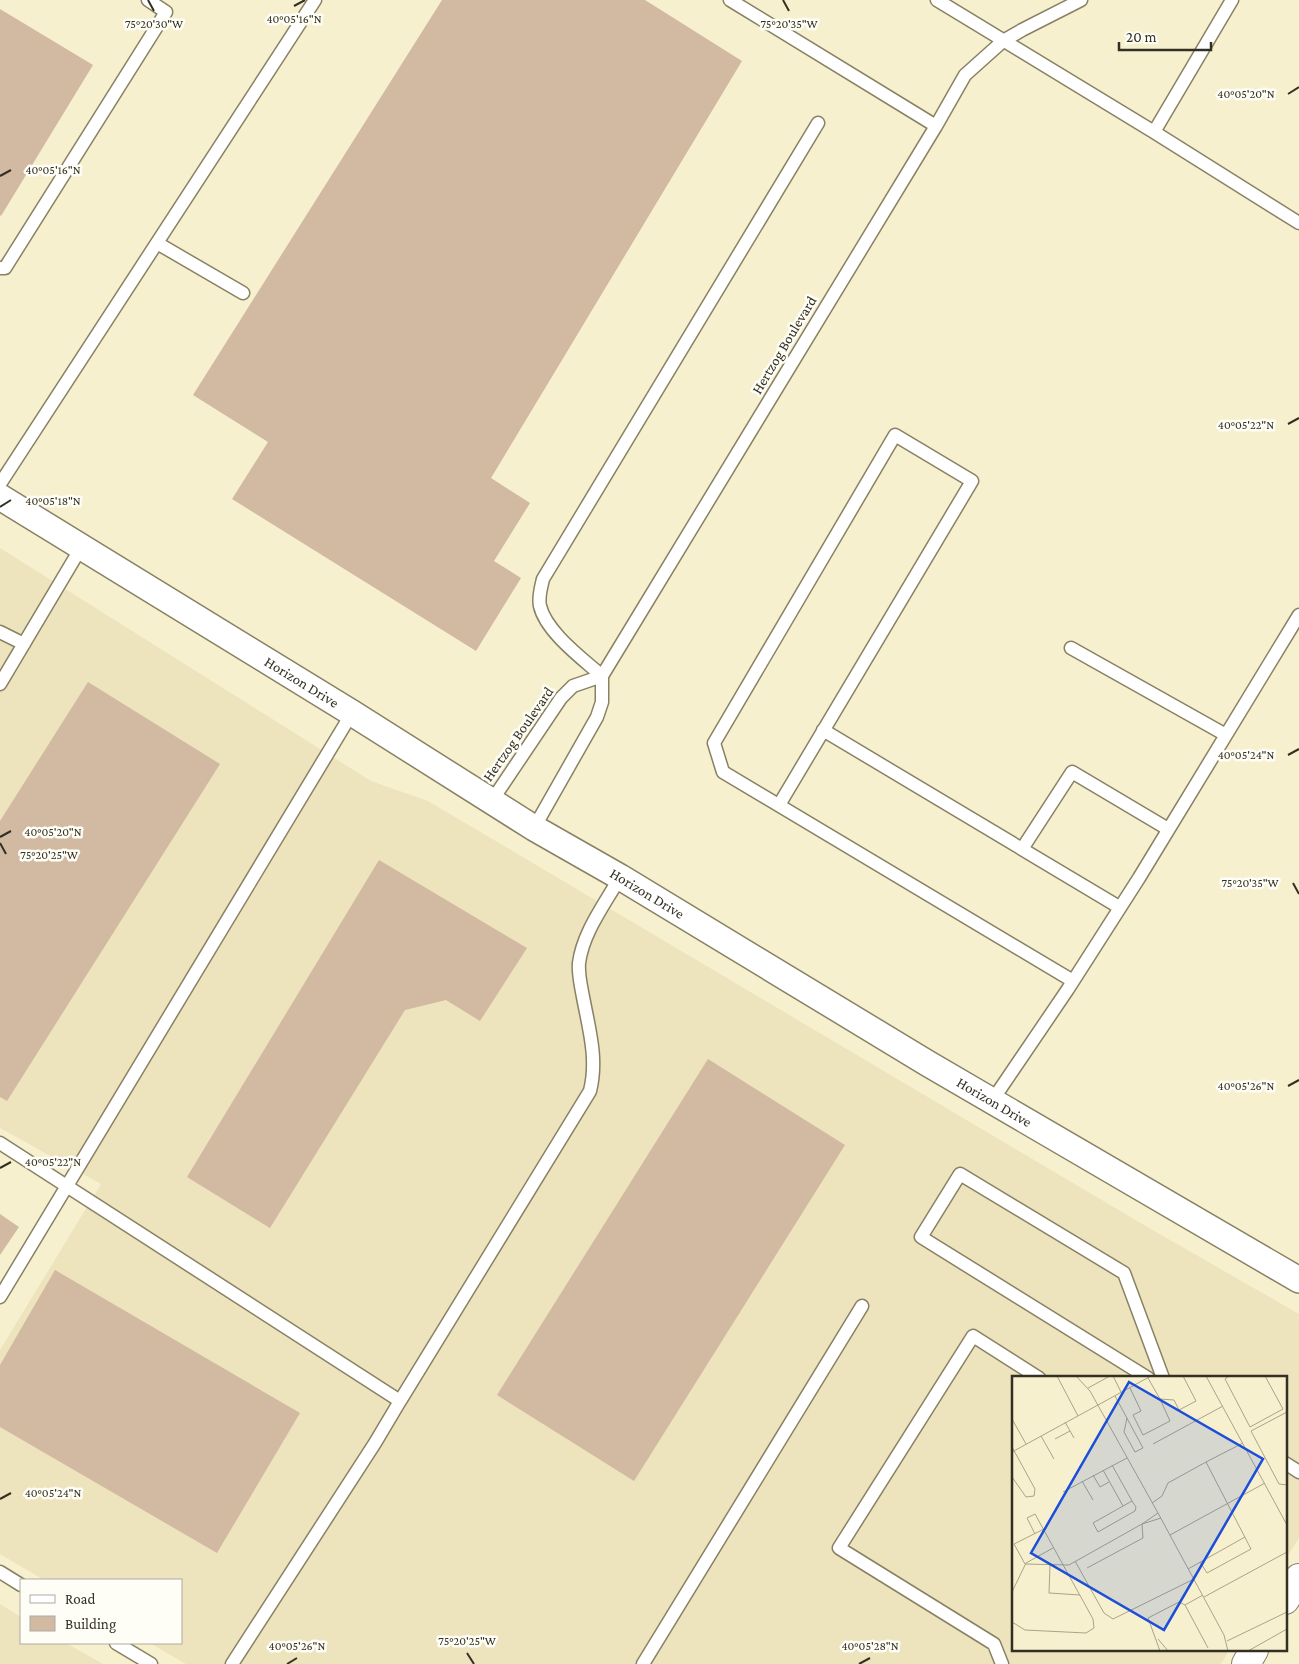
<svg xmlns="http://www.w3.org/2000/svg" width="1299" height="1664" font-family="'Crimson Pro',serif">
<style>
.built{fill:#ede3bc}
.building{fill:#d2b9a2}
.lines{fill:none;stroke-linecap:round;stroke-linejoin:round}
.service-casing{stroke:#888164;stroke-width:15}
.minor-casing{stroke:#888164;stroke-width:28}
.tertiary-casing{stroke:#888164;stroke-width:30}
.service{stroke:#fff;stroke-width:12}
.minor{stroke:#fff;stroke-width:25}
.tertiary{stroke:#fff;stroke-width:28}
.ticks{fill:none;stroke:#333023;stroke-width:2}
.labels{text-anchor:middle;stroke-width:5;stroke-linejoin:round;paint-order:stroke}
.street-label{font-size:15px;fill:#333023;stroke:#fefdf6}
.inset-road{fill:none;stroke:#a9a38a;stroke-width:1}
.view{fill:#1d4ed8;fill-opacity:0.15;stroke:#1d4ed8;stroke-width:2.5}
.inset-edge{fill:none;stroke:#333023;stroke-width:2.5}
.ticks-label{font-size:12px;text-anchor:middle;fill:#333023;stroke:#fefdf6;stroke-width:5;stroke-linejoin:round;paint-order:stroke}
</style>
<rect width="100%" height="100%" fill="#f7f0cf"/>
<path class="built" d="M0 548 371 781 428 801 1144 1225 1299 1314V1538L1285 1560V1378H1013V1650H1229L1221 1664H186L150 1643H181V1580H44L0 1554V1350L101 1184 0 1128Z
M0 1604 21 1617V1643H66L103 1664H0Z"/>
<path class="building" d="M442 0H645L742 61 491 478 530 503 494 561 521 578 476 651 232 499 268 442 193 395Z
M0 9 93 65 1 216 0 215Z
M88 682 220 764 7 1101 0 1097V821Z
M379 860 527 948 480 1021 446 1000 405 1010 270 1228 187 1177Z
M708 1059 845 1145 634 1481 497 1395Z
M0 1214 19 1227 0 1255Z
M55 1270 300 1413 217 1553 0 1427V1365Z"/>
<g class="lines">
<g class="service-casing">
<path id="service" d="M730 0 936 126
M937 0 1154 132 1299 223
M818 123 543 579C541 588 538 597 540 606 546 632 583 659 602 676L936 126 965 75 1003 41 1022 30 1081 0
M1154 132 1232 0
M157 243 243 293
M0 268H5L166 12 148 0
M0 484 315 0
M0 632 24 644
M1071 648 1226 735
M0 684 82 546
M823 730 1119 907
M491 802 561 698 573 686 602 676V702L597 717 534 828
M779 805 972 481 895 435 714 743 723 772 1073 981
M1022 849 1072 772 1168 829
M992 1101 1068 989 1139 878 1299 615
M0 1143 400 1401 590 1091C598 1059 589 1029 583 997 581 986 578 974 579 963 583 932 605 904 620 877
M0 1297 352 713
M1148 1378 921 1237 960 1174 1124 1273 1163 1378
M1285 1463 1299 1472
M0 1572 21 1585
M116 1643 151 1664
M232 1664 375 1443 400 1401
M643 1664 862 1306
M1002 1664 994 1644 839 1548 973 1336 1039 1378"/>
</g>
<g class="minor-casing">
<g id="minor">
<path id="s1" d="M0 497 352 713 534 828 620 877 927 1063 1299 1280"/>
</g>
</g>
<g class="tertiary-casing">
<path id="tertiary" d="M1285 1600 1299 1578
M1246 1664 1254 1650"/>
</g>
<use href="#service" class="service"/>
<use href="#minor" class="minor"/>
<use href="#tertiary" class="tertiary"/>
</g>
<path class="ticks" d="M148 0 154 11M783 0 789 11M294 6 305 0M1288 94 1299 87M0 176 11 170M1288 424 1299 418M0 507 11 500M1288 755 1299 749M0 837 11 831M0 843 6 854M1293 883 1299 894M1288 1086 1299 1080M0 1168 11 1162M0 1499 11 1493M467 1653 474 1664M287 1664 297 1658M859 1664 870 1658"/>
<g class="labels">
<g class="street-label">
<text transform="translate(784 345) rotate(-59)" y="5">Hertzog Boulevard</text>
<text dy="5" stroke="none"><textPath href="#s1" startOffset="354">Horizon Drive</textPath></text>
<text transform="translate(518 734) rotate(-55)" y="5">Hertzog Boulevard</text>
<text dy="5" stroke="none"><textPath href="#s1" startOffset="759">Horizon Drive</textPath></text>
<text dy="5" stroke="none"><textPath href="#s1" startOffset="1164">Horizon Drive</textPath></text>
</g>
</g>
<g transform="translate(1012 1376)">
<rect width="275" height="275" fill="#f7f0cf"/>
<path class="inset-road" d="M45 0 66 40M64 0 78 15 146 137 212 259 216 275M101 0 109 16M194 0 275 149M217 0 213 3 238 51 271 33 253 0M136 2 148 23 162 24 167 34 184 25 171 0M76 12 98 0M118 12 129 35 121 39 131 59 158 45 148 23M103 20 131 72 123 76 112 56 115 42M275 36 239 55 267 108 275 109M0 43 14 68M53 46 62 62M29 60 42 83M43 63 58 55M141 68 211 30M0 71 23 113 22 120 14 121 0 101M0 76 139 0M194 86 231 67M100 89 120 125 124 131 123 135 86 156 81 147 120 125M91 94 111 130M81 99 88 111 97 106M70 105 81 124M51 116 115 82M140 127 150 120 156 107 194 86 239 173 195 197 188 186M146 137 130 148 149 142M32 153 2 168 13 188 57 189 130 148 131 162 75 192M158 159 253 107M63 185 92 237 101 243 182 203M38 189 37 217 68 219M176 193 233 161M0 216 14 187 41 172M191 219 173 229 196 272M192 221 275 176M0 246 13 254 74 257 82 252 81 243 23 138 15 142 23 158M146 263 156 275M215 265 275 236M148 275 136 242 167 226 173 229M236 275 275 253"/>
<path class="view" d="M117 6 251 83 152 254 19 177Z"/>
<rect width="275" height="275" class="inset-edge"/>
</g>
<g class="ticks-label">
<text x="294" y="23">40°05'16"N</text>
<text x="789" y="28">75°20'35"W</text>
<text x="154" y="28">75°20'30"W</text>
<text x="1246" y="98">40°05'20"N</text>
<text x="53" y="174">40°05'16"N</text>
<text x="1246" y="429">40°05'22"N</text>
<text x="53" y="505">40°05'18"N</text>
<text x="1246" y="759">40°05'24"N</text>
<text x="53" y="836">40°05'20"N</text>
<text x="49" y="859">75°20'25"W</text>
<text x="1250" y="887">75°20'35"W</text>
<text x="1246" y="1090">40°05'26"N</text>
<text x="53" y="1166">40°05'22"N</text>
<text x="53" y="1497">40°05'24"N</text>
<text x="467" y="1645">75°20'25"W</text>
<text x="297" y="1650">40°05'26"N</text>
<text x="870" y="1650">40°05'28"N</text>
</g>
<rect x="20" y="1579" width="162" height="65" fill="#fefdf6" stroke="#adaba2"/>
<rect x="30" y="1595" width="25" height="8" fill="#ffffff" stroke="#adaba2"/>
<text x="65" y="1604" font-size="15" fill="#333023">Road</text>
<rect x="30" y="1616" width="25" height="15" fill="#d2b9a2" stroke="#adaba2"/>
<text x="65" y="1629" font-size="15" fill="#333023">Building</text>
<path d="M1119 42v8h92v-8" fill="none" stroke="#333023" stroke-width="2.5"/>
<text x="1126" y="42" font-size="15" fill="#333023" stroke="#fefdf6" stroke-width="4" paint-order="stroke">20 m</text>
</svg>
